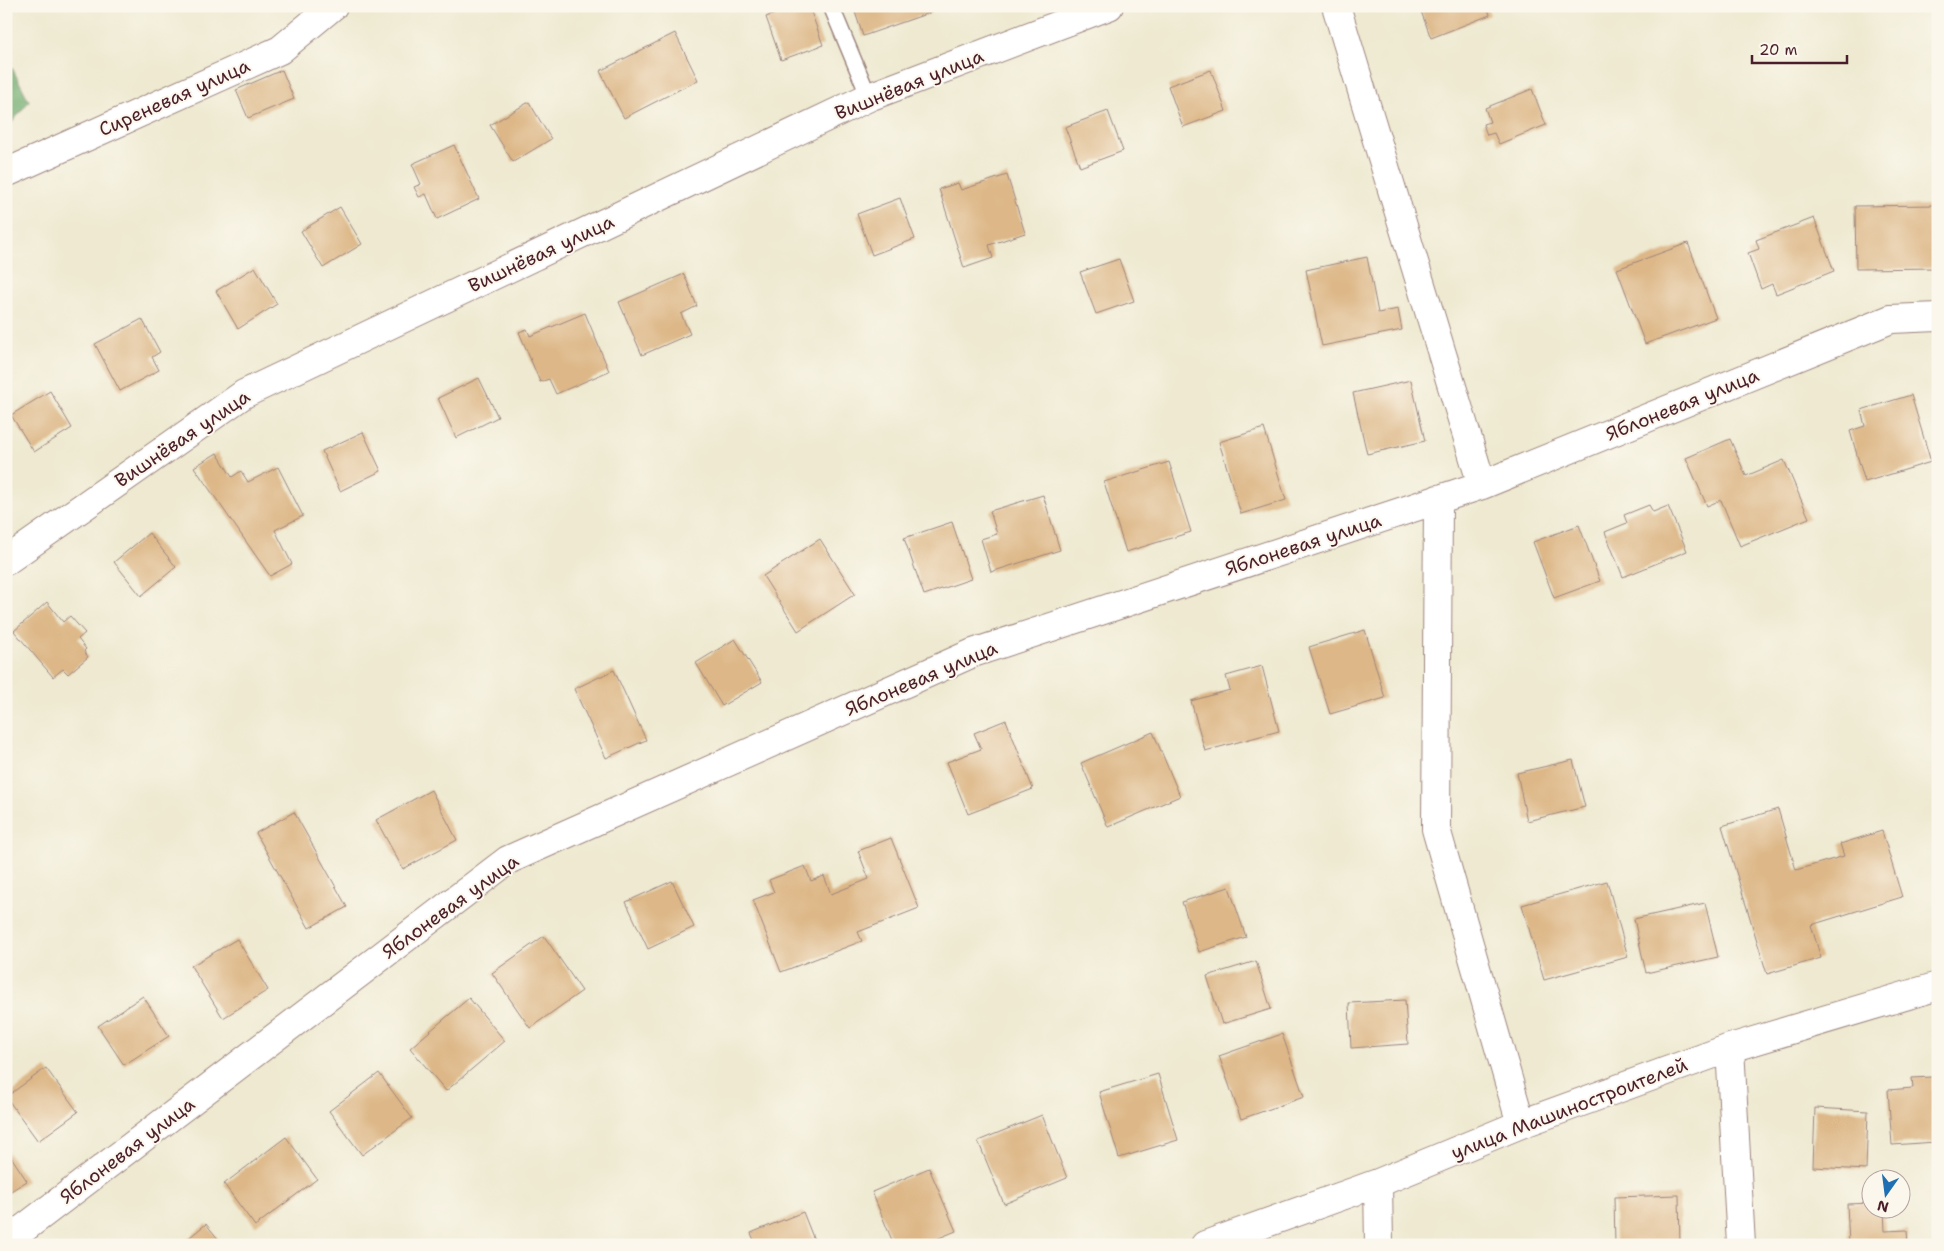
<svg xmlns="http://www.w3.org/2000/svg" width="1944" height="1251" font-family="'Shantell Sans',sans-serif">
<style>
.forest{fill:#70ac6e;stroke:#5d664c}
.building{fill:#ddb787}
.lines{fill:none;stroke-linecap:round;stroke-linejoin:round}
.lane-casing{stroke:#9c847e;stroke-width:18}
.street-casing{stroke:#9c847e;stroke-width:30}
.lane{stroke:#fff;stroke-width:15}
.street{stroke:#fff;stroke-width:28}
.labels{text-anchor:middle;stroke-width:4;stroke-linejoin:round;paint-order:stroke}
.street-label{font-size:19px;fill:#4a1f2b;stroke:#fbf7ec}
</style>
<rect width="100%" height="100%" fill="#fbf7ec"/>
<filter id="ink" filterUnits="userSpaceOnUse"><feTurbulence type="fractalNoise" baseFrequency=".02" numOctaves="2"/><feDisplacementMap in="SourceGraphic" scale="10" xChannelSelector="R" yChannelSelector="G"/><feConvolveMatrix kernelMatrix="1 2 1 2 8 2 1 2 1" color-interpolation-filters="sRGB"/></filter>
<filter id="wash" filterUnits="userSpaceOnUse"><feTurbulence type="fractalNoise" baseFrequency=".0096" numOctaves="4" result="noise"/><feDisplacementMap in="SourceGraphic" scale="20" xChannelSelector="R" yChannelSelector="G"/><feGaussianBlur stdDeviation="1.12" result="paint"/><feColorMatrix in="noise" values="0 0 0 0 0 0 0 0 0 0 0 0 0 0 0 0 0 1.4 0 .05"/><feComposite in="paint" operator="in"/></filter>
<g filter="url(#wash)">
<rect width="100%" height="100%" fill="#eee9d0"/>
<path class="forest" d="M6 68H12L29 101 6 130Z"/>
<g id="blocks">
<path class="building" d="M796 6H809L823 45 781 60 766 17Z
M853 6H930L932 12 863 36Z
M1419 6H1487L1490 15 1431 38Z
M675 33 698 80 624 118 600 71Z
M282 70 294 99 248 118 236 90Z
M1211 70 1226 111 1183 127 1168 86Z
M1532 89 1546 125 1499 144 1494 133 1487 135 1483 124 1490 122 1485 108Z
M529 102 551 139 513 162 490 125Z
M1108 111 1123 151 1080 167 1065 127Z
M454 145 479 199 437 219 426 194 419 197 414 187 421 184 412 164Z
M1007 175 1025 233 989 245 993 258 964 268 939 189 958 183 961 190Z
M900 198 915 239 872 255 857 214Z
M1938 205V268L1856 269 1855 206Z
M340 207 362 244 323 268 301 231Z
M1814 218 1834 271 1776 294 1772 284 1761 289 1748 253 1759 249 1756 240Z
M1688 243 1716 318 1645 344 1617 269Z
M1367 257 1378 313 1398 309 1402 330 1322 346 1306 270Z
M1119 259 1134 301 1096 314 1080 272Z
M255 267 277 304 238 329 216 291Z
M684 274 697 306 681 314 690 334 642 355 619 302Z
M585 313 609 371 556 394 549 379 540 382 519 332 527 329 530 336Z
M142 319 160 352 152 357 159 370 120 391 95 344Z
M479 378 498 417 456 438 438 398Z
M1411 380 1425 441 1367 454 1353 393Z
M50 391 72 428 34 452 11 415Z
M1911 395 1931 462 1865 482 1850 431 1865 426 1861 410Z
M1264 428 1286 500 1241 514 1219 442Z
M363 432 381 471 340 491 322 451Z
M1730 439 1746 476 1784 460 1809 518 1740 546 1721 500 1707 506 1686 458Z
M217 453 232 477 241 471 248 482 278 467 303 516 275 530 292 564 270 576 194 467Z
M1169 462 1191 532 1126 552 1104 482Z
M1043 495 1060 550 991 572 981 539 997 534 990 511Z
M1649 505 1653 512 1668 506 1687 551 1623 577 1605 532 1627 523 1624 515Z
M952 522 971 579 924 595 904 538Z
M1579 525 1600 581 1554 598 1533 542Z
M149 533 176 567 141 596 114 562Z
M820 539 855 594 798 631 763 576Z
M47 602 63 622 70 616 85 633 78 639 86 649 84 651 88 657 68 674 63 669 53 677 14 631Z
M1365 630 1385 698 1330 714 1309 647Z
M735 639 762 682 722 706 696 663Z
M1262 666 1279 731 1205 751 1191 701 1230 690 1226 676Z
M614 670 646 740 606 758 574 689Z
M1006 720 1033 789 968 814 947 762 981 749 974 733Z
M1153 732 1180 796 1108 827 1081 763Z
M1573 760 1585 807 1527 821 1517 773Z
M431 790 457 840 403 869 376 820Z
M1778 809 1796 870 1844 856 1840 844 1882 831 1902 897 1811 925 1821 958 1767 974 1722 826Z
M294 812 347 907 309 928 256 833Z
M891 838 919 908 858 932 862 941 781 972 753 900 774 892 769 880 805 866 811 881 824 876 831 894 869 879 858 851Z
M672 881 694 927 648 949 626 902Z
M1607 881 1628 957 1544 980 1522 905Z
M1229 887 1246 937 1199 952 1182 902Z
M1705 903 1718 957 1646 973 1634 919Z
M544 936 582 991 530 1028 492 973Z
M237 939 268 990 223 1018 191 966Z
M1256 961 1271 1009 1222 1024 1207 976Z
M143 996 169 1036 124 1065 98 1026Z
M469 998 505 1041 446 1091 410 1048Z
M1405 1000 1408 1044 1351 1048 1349 1003Z
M1282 1034 1304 1097 1241 1119 1219 1056Z
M46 1068 78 1112 38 1141 6 1097Z
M379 1073 412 1118 362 1155 329 1111Z
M1158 1074 1178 1140 1119 1158 1099 1092Z
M1932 1077 1936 1142 1892 1145 1888 1090 1913 1088 1912 1078Z
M1815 1108 1868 1111 1866 1170 1813 1167Z
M1042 1115 1067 1178 1004 1204 978 1141Z
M286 1137 317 1179 255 1226 224 1184Z
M6 1149 27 1181 6 1194Z
M929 1168 956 1231 922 1245H894L872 1192Z
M1679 1195 1680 1245H1615L1614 1197Z
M1872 1203V1208H1884L1885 1231 1907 1230 1908 1245H1849L1847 1204Z
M803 1212 816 1245H756L751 1233Z
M206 1224 223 1245H180Z"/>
</g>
</g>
<g filter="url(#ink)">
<use href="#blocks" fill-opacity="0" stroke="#9c847e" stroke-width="1"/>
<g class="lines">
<g class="lane-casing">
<path id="lane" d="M831 6 869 97"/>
</g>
<g class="street-casing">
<path id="street" d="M1336 6 1482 485
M6 173 280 50 333 6
M1438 499 1436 829 1521 1124
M6 561 244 394 869 97 1109 6
M1730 1048 1741 1245
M1378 1183 1379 1245
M6 1242 508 860 973 653 1482 485 1891 319 1938 317
M1205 1245 1378 1183 1521 1124 1730 1048 1938 986"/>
</g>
<use href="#lane" class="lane"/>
<use href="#street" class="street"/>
</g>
</g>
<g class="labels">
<g class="street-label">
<text transform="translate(909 84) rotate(-22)" y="7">Вишнёвая улица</text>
<text transform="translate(174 97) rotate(-24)" y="7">Сиреневая улица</text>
<text transform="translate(541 253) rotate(-25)" y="7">Вишнёвая улица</text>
<text transform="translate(1682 404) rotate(-22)" y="7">Яблоневая улица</text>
<text transform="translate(182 438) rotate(-34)" y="7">Вишнёвая улица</text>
<text transform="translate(1303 544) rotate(-18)" y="7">Яблоневая улица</text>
<text transform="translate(921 678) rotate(-23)" y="7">Яблоневая улица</text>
<text transform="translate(450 906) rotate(-36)" y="7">Яблоневая улица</text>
<text transform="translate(1569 1108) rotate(-21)" y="7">улица Машиностроителей</text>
<text transform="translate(127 1150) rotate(-37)" y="7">Яблоневая улица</text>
</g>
</g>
<rect width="1944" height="1251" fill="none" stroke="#fbf7ec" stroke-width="25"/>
<g transform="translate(1886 1194) rotate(194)"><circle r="24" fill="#fbf7ec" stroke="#b4a19f"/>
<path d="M0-4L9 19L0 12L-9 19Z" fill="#1f6fb2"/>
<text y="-8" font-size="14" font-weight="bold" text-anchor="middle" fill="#4a1f2b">N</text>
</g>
<path d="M1752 55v8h95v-8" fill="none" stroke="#4a1f2b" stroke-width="2.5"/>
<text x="1759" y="55" font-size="15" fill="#4a1f2b" stroke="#fbf7ec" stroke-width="4" paint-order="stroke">20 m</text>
</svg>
